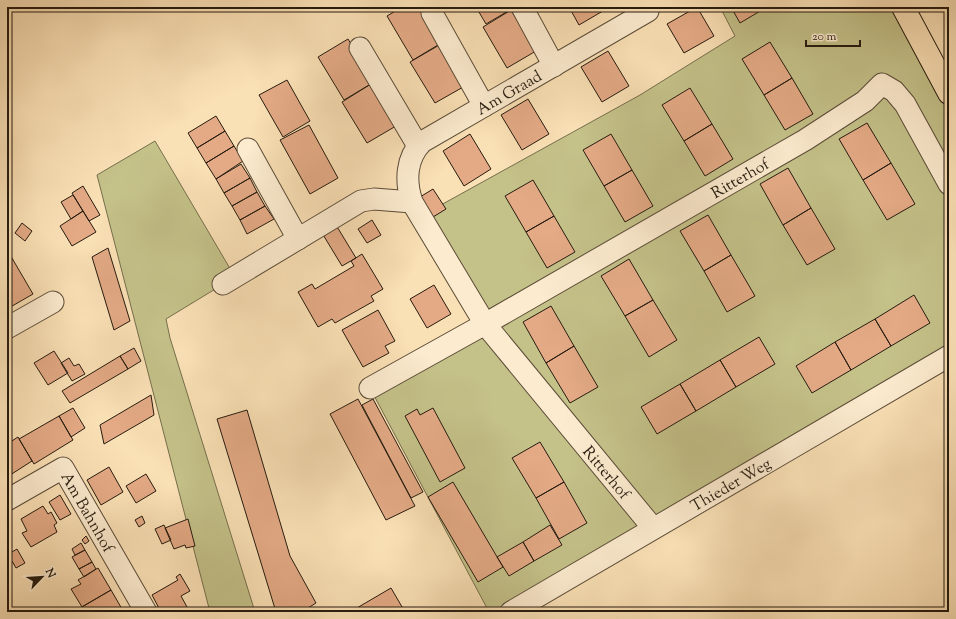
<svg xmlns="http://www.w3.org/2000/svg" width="956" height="619" font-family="'Sorts Mill Goudy',serif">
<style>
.green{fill:#c4c189;stroke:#756e4c}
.building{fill:#e3aa85;stroke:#261b0f}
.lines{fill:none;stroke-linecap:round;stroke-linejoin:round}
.minor-casing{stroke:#5b4c38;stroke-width:23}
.major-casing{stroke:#261b0f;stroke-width:24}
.minor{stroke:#fcebcf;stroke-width:21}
.major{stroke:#fae0b5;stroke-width:22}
.labels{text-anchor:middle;stroke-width:3;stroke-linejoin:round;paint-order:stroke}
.street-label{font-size:16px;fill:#261b0f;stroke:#fcebcf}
</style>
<rect width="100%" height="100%" fill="#fae0b5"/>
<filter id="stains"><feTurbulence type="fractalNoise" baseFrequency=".005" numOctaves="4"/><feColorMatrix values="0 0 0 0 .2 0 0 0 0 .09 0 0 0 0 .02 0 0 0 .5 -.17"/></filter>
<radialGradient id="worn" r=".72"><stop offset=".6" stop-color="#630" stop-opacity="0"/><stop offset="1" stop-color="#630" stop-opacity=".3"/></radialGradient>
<path class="green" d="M720 7H890L949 111V364L511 612H489L370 388 485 324 421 216 640 95 735 36Z
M155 141 235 277 166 319 170 338 255 612H210L97 175Z"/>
<path class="building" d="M402 7H422L443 42 413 60 387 16Z
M476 7H515L486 24Z
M569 7H607L608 8 579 25Z
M697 7 714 36 684 53 667 24Z
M731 7H767L740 23Z
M511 10 536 51 507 68 483 27Z
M348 39 374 82 344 100 318 57Z
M770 42 792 78 764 95 742 59Z
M441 44 465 86 435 103 410 62Z
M608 51 629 86 602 102 581 67Z
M792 78 813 114 785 130 764 95Z
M287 80 310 121 283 137 259 95Z
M371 84 396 126 367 143 342 102Z
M690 88 712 124 684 141 662 105Z
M528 99 549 134 522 150 501 115Z
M216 116 225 131 197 148 188 133Z
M867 123 891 163 863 180 839 139Z
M712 124 733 159 705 176 684 141Z
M309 125 338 178 310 194 280 140Z
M225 131 234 146 206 163 197 148Z
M470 134 491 169 464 186 443 151Z
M611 134 632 170 604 186 583 150Z
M234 146 243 161 216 179 206 163Z
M891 163 915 204 887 220 863 180Z
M241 164 250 178 224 193 216 179Z
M788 168 811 208 783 225 760 184Z
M632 170 653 206 625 222 604 186Z
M250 178 257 192 232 206 224 193Z
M533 180 554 216 526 232 505 196Z
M83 186 100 215 89 221 72 193Z
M433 189 446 209 433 217 420 197Z
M257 192 265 206 240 220 232 206Z
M73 195 83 211 71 219 61 202Z
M265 206 274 219 247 234 240 220Z
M811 208 835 249 807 265 783 225Z
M83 211 96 232 72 246 60 226Z
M708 215 731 255 704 271 680 231Z
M554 216 575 252 547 268 526 232Z
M372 220 381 235 367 243 358 229Z
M22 223 32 231 25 241 15 233Z
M336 225 356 258 342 266 322 233Z
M108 248 130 321 114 330 92 257Z
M9 253 33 294 7 309V254Z
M362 254 383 289 371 296 374 301 335 323 332 319 318 327 298 292 312 284 315 289 354 266 351 261Z
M731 255 755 296 727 312 704 271Z
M629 259 653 300 625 316 601 276Z
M434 285 451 314 427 328 410 299Z
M914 295 930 323 891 346 875 319Z
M653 300 677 340 649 357 625 316Z
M551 306 574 346 546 363 523 322Z
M378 310 395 341 385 346 389 353 363 367 342 330Z
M875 319 891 346 851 370 835 342Z
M759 337 775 364 736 387 720 360Z
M835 342 851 370 812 393 796 366Z
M574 346 598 387 570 403 546 363Z
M134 348 141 361 128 369 120 356Z
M54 351 68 373 48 385 34 363Z
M120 356 128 369 70 403 62 391Z
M69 358 74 366 79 364 85 374 72 381 61 363Z
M720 360 736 387 696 411 680 384Z
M680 384 696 411 657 434 641 407Z
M151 395 154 415 104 444 100 425Z
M358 399 415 506 386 520 330 414Z
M373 399 423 492 411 498 362 405Z
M73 408 85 428 71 437 59 416Z
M433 408 465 468 440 482 405 416 417 409 420 415Z
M247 410 290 556 316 603 308 608 310 612H276L217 419Z
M59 416 73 440 34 464 19 439Z
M18 437 32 461 7 477V444Z
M540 442 564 482 536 498 512 458Z
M109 467 123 492 101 505 87 480Z
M146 474 156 491 136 503 126 486Z
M453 482 503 567 478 582 428 497Z
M564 482 587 523 559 539 536 498Z
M60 495 71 514 60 520 49 502Z
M43 506 48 514 51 512 57 523 54 525 57 532 31 547 22 533 27 531 21 519Z
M142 516 145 523 139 527 135 520Z
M188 519 195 546 186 548 185 545 174 549 165 528Z
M164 525 171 540 162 544 155 529Z
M550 525 562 545 534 561 523 542Z
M86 536 89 541 85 544 82 540Z
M523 542 534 561 509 576 497 557Z
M81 543 85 550 75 555 72 549Z
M17 549 25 563 16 568 12 561 7 564V555Z
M85 550 92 562 79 569 72 557Z
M92 562 96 569 84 577 79 569Z
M98 568 111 590 82 607 71 589 81 584 78 580Z
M180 574 190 591 181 596 187 607 178 612H161L152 595 178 580 176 577Z
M391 588 405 612H350Z
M111 590 122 609 117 612H73Z"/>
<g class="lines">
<g class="minor-casing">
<g id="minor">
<path d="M522 7 554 66"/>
<path d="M432 13 484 106"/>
<path d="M360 48 418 146"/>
<path d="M248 149 298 239"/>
<path d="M223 284 361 201 374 199 412 202"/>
<path d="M7 328 53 302"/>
<path id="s1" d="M370 388 485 324 412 202C405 181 406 158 422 142L648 11 649 7"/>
<path id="s2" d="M7 500 63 468 146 612"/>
<path id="s3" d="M653 528 485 324 805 140 865 101 882 84 894 91 905 104 949 184"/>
<path id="s4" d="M511 612 949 356"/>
</g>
</g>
<g class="major-casing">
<path id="major" d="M903 7 949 93"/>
</g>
<use href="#minor" class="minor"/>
<use href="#major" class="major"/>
</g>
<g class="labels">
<g class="street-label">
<text dy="6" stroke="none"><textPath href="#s1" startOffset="438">Am Graad</textPath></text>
<text dy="6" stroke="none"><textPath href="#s3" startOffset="558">Ritterhof</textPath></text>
<text transform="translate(607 472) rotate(50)" y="6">Ritterhof</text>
<text dy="6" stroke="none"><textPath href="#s4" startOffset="254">Thieder Weg</textPath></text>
<text dy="6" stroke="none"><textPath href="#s2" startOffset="115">Am Bahnhof</textPath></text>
</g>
</g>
<rect width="956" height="619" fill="none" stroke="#fae0b5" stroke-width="24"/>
<rect x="8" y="8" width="940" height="603" fill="none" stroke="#261b0f" stroke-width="2"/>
<rect x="12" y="12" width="932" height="595" fill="none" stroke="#261b0f"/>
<g transform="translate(42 577) rotate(65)" stroke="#fcebcf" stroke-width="3" paint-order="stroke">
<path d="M0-3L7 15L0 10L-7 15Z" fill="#261b0f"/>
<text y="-6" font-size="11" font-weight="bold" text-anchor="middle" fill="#261b0f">N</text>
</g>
<path d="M806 40v6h54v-6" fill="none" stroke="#261b0f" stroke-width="2"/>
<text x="812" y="40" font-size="12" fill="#261b0f" stroke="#fcebcf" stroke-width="3" paint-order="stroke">20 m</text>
<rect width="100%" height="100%" filter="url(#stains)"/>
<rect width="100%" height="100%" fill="url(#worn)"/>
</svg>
